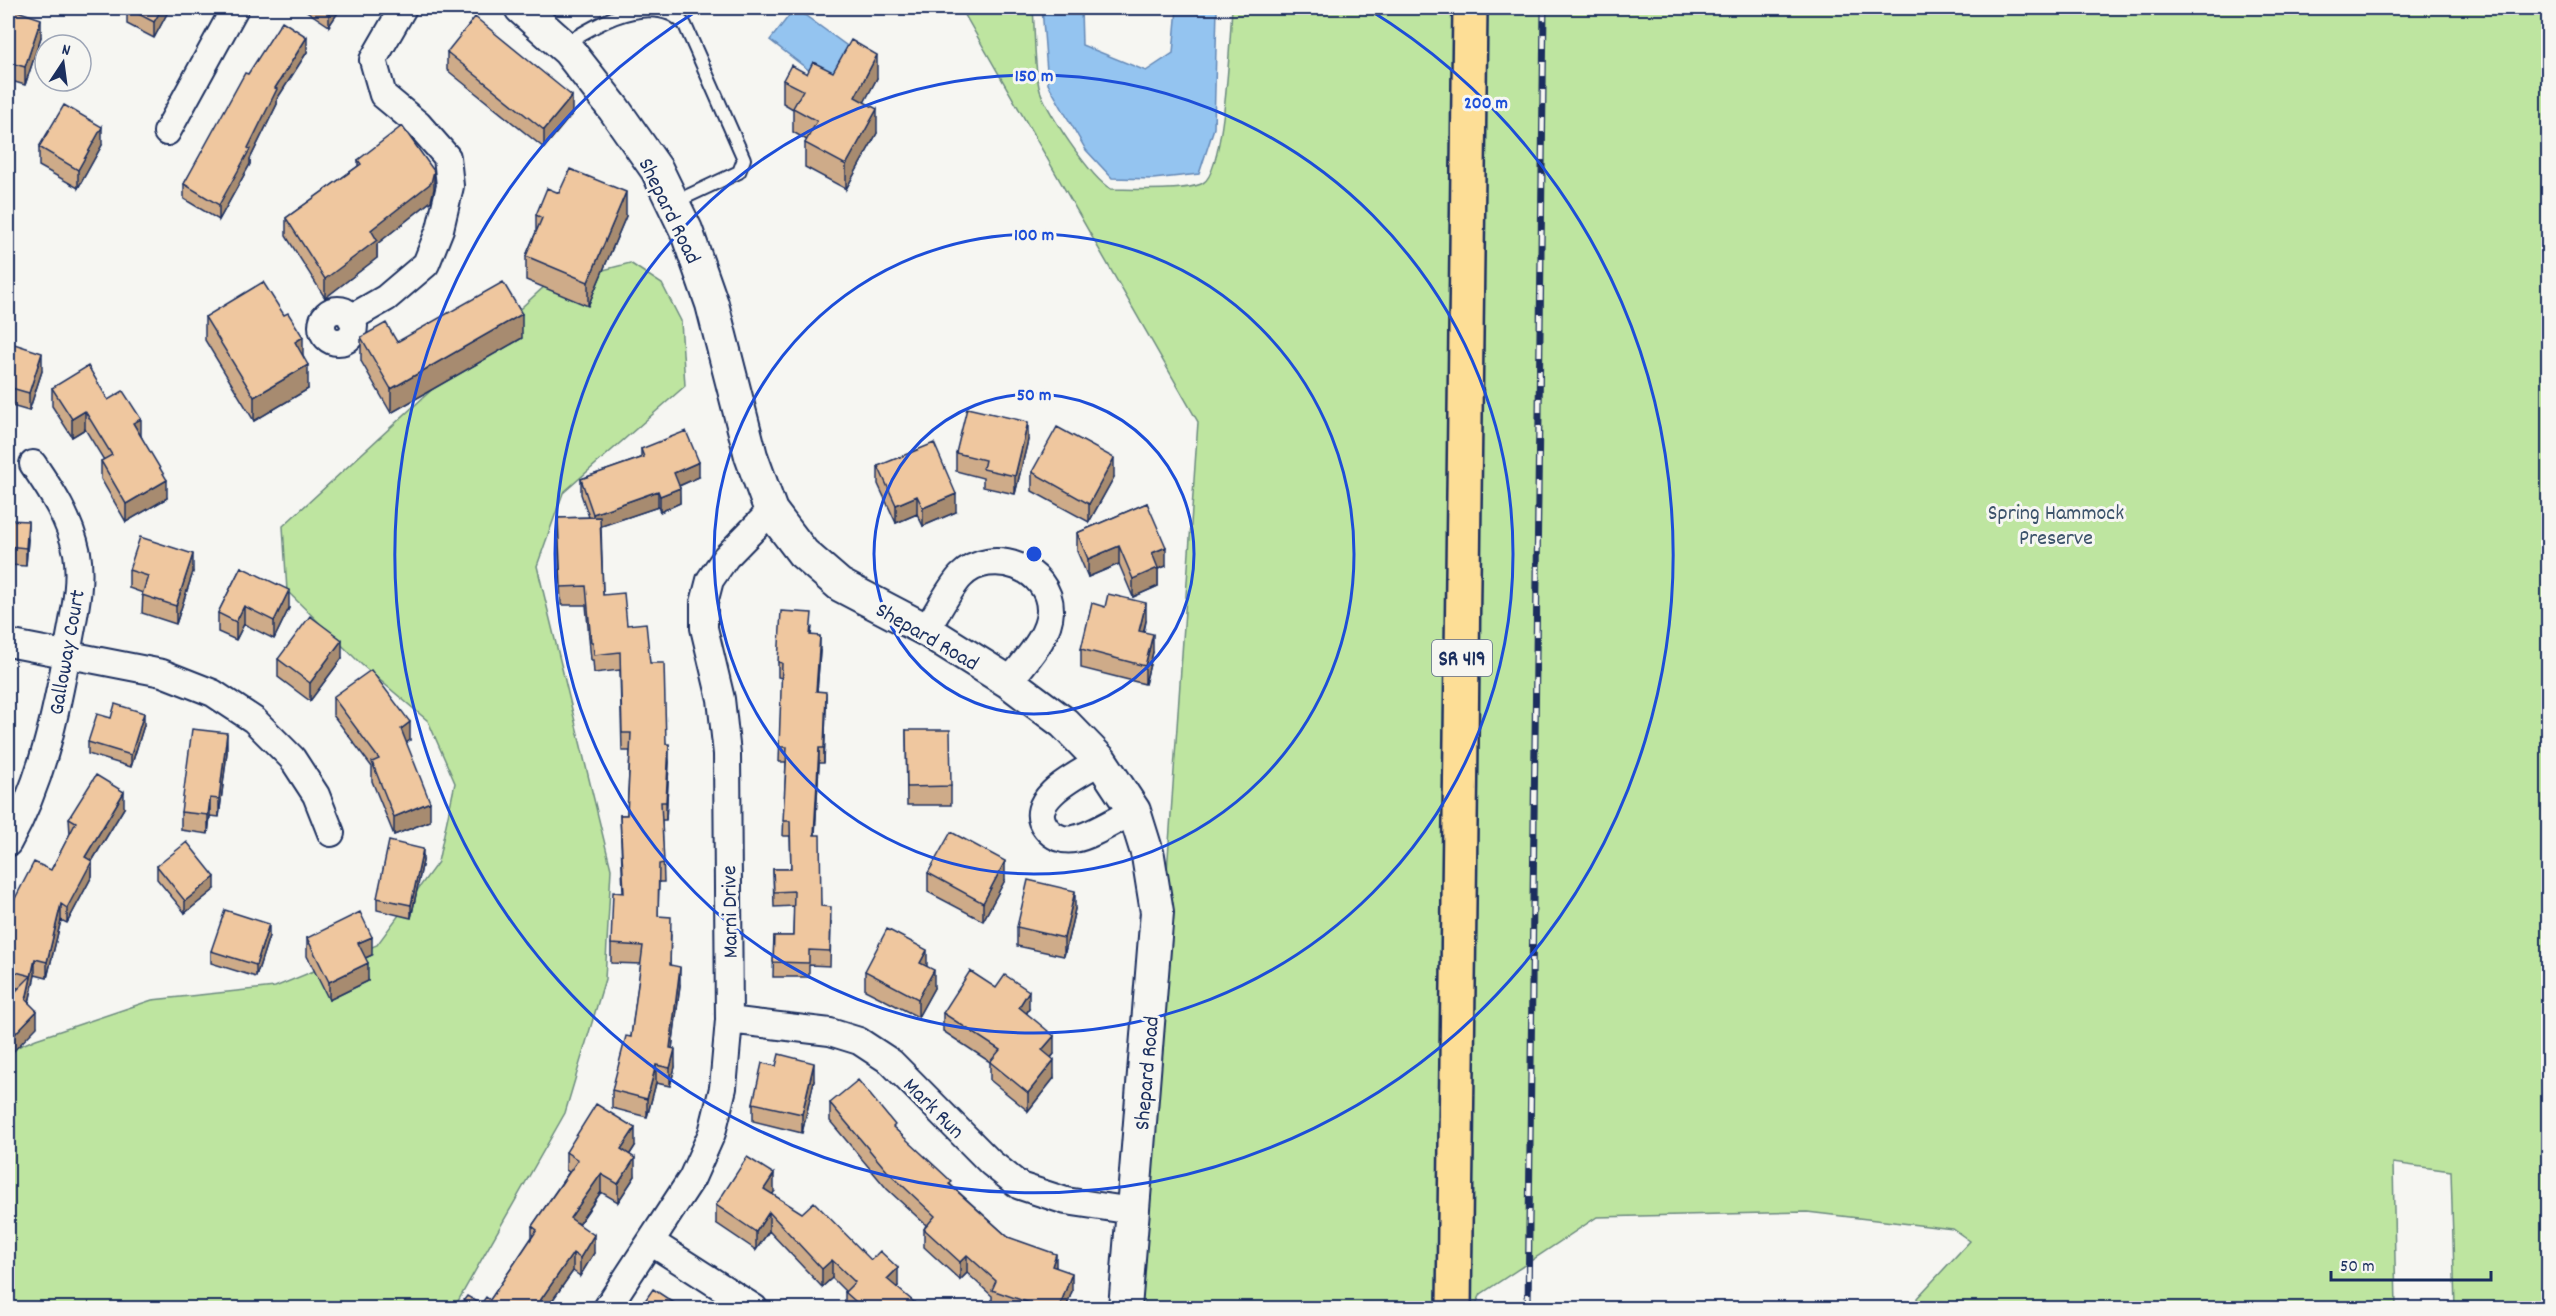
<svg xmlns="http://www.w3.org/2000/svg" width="2556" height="1316" font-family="Dekko,sans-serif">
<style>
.green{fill:#bee5a0;stroke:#6c8a7f;stroke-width:1.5}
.water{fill:#94c4f0;stroke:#6488b6;stroke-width:1.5}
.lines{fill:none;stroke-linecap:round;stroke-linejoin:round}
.service-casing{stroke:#1b2f5e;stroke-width:16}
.minor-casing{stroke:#1b2f5e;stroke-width:30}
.tertiary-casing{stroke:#1b2f5e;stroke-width:36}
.primary-casing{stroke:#1b2f5e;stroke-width:38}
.service{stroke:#f6f6f2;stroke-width:12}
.minor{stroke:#f6f6f2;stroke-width:26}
.tertiary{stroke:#f6f6f2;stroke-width:32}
.primary{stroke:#fdde96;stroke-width:33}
.rail-casing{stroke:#1b2f5e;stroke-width:7}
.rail{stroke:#f6f6f2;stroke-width:4.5;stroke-dasharray:14;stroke-linecap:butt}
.wall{fill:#ceab89;stroke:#1b2f5e;stroke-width:1.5}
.shaded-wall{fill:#a78b6f;stroke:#1b2f5e;stroke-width:1.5}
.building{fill:#efc79f;stroke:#1b2f5e;stroke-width:1.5}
.ring{fill:none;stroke:#1d4ed8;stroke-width:3}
.labels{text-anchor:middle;stroke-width:6;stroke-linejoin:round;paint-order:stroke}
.shield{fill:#f6f6f2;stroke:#5d6b8a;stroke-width:1.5}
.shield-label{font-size:21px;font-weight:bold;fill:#1b2f5e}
.street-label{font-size:22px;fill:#1b2f5e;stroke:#f6f6f2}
.park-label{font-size:22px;fill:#3c536b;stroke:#f6f6f2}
.centre{fill:#1d4ed8;stroke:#f6f6f2;stroke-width:3}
.ring-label{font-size:18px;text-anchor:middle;font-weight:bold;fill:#1d4ed8;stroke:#f6f6f2;stroke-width:6;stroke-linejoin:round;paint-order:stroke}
</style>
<rect width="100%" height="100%" fill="#f6f6f2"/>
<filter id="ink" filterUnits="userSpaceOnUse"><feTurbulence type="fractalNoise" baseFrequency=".0167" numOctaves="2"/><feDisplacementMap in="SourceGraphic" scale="12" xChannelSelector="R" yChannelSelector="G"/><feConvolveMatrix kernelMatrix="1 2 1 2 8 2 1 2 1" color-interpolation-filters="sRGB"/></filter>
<g filter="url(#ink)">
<path class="green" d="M961 8H1033C1035 33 1034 61 1039 87 1043 107 1092 180 1111 189 1130 189 1187 192 1203 183 1225 171 1230 36 1232 8H1459L1443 1308H1137L1198 422Z
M1481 8H2548V1308H2455L2451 1171 2393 1163 2396 1308H1918L1917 1298 1970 1241 1953 1229 1807 1212 1597 1217 1481 1294 1474 1308H1465Z
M630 263 662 284 681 321 685 386 563 493 537 566 611 869 605 979 565 1113 458 1301 452 1308H8V1051L36 1039 152 1000 275 987 377 945 438 862 455 783 428 721 362 665 287 591 283 526 546 285Z"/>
<path class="water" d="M795 8 854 51 828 85 770 40Z
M1042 8H1081L1082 45 1146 71 1173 53 1177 8H1217L1214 128 1199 174 1153 179 1112 178 1086 150 1048 84Z"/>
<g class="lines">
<g class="service-casing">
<path id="service" d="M563 45C592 27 635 0 670 14 675 16 681 21 685 25L744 159 739 172 673 203"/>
</g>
<g class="minor-casing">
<path id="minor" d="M167 132 235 8
M322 326a16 16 0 1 1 32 0a16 16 0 1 1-32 0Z
M351 318 386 298 426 264 440 229 450 186 447 157 418 124 383 95 373 60 403 8
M926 630C936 615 950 587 961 576 991 546 1051 568 1050 611 1049 638 1024 661 1009 682
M8 643 162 673 213 693 254 720 292 758 316 795 331 833
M1101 761C1083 772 1023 799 1046 828 1053 837 1063 841 1074 839 1092 836 1117 819 1134 811
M8 843C43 780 56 713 69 643 74 614 82 583 77 553 70 519 52 492 33 464
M729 1020 830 1032 859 1041 891 1062 991 1163 1020 1186 1066 1201 1133 1211
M651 1242 754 1308
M607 1308 692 1178 712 1133 723 1088 729 1020 727 754 721 699 704 628V603L710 580 726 557 771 511"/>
</g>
<g class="tertiary-casing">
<path id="tertiary" d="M521 8 568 50 614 109 657 170 686 230 712 304 751 456 771 511 803 553 840 585 926 630 1009 682 1064 723 1101 761 1134 811 1148 856 1157 912 1125 1308"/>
</g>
<g class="primary-casing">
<path id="primary" d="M1454 1308 1470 8"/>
</g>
<use href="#service" class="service"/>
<use href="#minor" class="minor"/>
<use href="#tertiary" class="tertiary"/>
<use href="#primary" class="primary"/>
<g class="rail-casing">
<path id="rail" d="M1528 1308 1544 8"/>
</g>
<use href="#rail" class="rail"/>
</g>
<path class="wall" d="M8 8 41 37 25 85 8 80Z
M127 8H170L154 38 127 24Z
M302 8H341L329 26Z
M307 52 277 99V104L250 159V164L219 220 184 199V184L248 74Z
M447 52 572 114 544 148 447 70Z
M833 72 877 78 864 102 877 133 846 189 805 167V143L807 140 793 132V109L783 103V80L807 74Z
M102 145 78 188 39 166V147Z
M358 160 434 189 431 201 377 244V258L325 298 286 236V218L358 166Z
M559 193 626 216 588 306 526 280V256L536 232V215Z
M205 317 303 355 308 389 254 421 205 340Z
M361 337 397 342 522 338 391 413 361 361Z
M8 342 42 371 29 411 8 405Z
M52 388 108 400 141 436 167 498 126 522 101 479V461L104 460 85 429 72 437 52 406Z
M1028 440 1015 494 983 487V478L956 471V453Z
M641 449 699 477 679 486 680 503 660 512 658 507 601 526 603 595 627 625 650 663 666 744 669 762 666 820H662L664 882H659L658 916 671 935 670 965 680 985 672 1048 675 1067 670 1086 656 1083 647 1117 612 1108V1090L631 1037 641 964 611 963V944L623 893 620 815H627L630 751H622L620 670 594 673 593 660H591L586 605H561L558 536V518L589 517 581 494V479L641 458Z
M878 466 956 512 923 526 917 514 896 523 878 484Z
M1032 472 1114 477 1089 522 1032 491Z
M1147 503 1166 566 1158 569V586L1133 597 1119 564 1088 577 1077 551V533Z
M8 520 28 539 26 566 8 565V566Z
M241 567 289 608 274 639 244 624 236 640 218 632V613Z
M129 570 193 572 176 624 142 613 143 593 129 588Z
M1146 621 1144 632 1153 652 1145 684 1081 668V649Z
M812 628 811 635 820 651 817 691 826 707 824 763H819L815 835 821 906 831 922 830 966 809 965V977H773L774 936H793L794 906 774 907 773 869H791L790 836H783L786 762H779L782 678 778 677V662Z
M342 658 310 701 278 677V659Z
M333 697 410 740 406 743 430 821 394 835 372 781V767L333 715Z
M111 718 144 725 131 767 88 754V742Z
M906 730 951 786V805H907Z
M227 752 219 817 210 816 208 834 181 830V812Z
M124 808 92 861V876L67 923 61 920 47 978 35 975 29 1003 37 1027 18 988 8 986V916L51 870 70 834 69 818Z
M423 861 411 918 377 910V898Z
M157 866 215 889 185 913 157 879Z
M928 873 1005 880 983 921 928 892Z
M1075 909 1064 956 1017 946V927Z
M269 936 256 977 211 963V951Z
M307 938 372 955 365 958 368 981 329 1000 307 956Z
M927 967 934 988 918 1017 865 990V971Z
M1029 1009 1026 1014 1054 1054 1051 1058 1054 1078 1028 1111 990 1080V1062L943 1031V1013Z
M814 1081 802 1133 753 1121V1103Z
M830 1103 895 1129 952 1186 1008 1237 1056 1267 1072 1291 1066 1308H992V1296L967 1273 960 1280 924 1247V1229L926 1225 887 1189 830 1121Z
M635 1146 630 1154 635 1176 618 1202 601 1192 579 1224 594 1253 580 1276 573 1271 547 1308H458L481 1304 490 1300 532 1237V1226L569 1172 566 1170V1152Z
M774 1192 772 1194 898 1286 896 1288 921 1308H845V1291L832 1278 822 1287 769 1231 756 1250 716 1223V1205Z"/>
<path class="shaded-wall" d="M162 8H170L154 38V22Z
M333 8H341L329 26V13Z
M41 19V37L25 85V67Z
M307 37V52L277 99V104L250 159V164L219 220V205L275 88Z
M877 55V78L855 120V97Z
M572 96V114L544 148V130Z
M877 109V133L846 189V165Z
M102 127V145L78 188V170Z
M434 171V189L431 201 377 244V258L325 298V279L371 230Z
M626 192V216L588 306V282Z
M522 314V338L391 413V389Z
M303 337V360L295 342Z
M42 353V371L29 411V393Z
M308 365V389L254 421V397Z
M85 411V429L72 437V419Z
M141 419V437L133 423Z
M1028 422V440L1015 494V476Z
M1114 458V477L1089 522V504Z
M699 462V477L674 488V473Z
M167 480V498L126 522V504Z
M680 488V503L660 512V496Z
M658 491V507L593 529V514Z
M956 494V512L923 526V508Z
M917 496V514L896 523V505Z
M28 521V539L26 566V548Z
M1119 546V564L1088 577V559Z
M1166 547V566L1158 569V586L1133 597V579L1152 553Z
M193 554V572L176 624V606Z
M289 590V608L274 639V621Z
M1146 603V621L1139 649V631Z
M244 606V624L236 640V622Z
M1153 634V652L1145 684V666Z
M820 636V651L816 706V691Z
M342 640V658L310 701V683Z
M826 692V707L824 763V748Z
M144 713V725L131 767V755Z
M410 722V740L401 747V729Z
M227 733V752L219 817V799Z
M669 744V762L666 820V802Z
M819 748V763L814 850V835Z
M124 792V808L92 861V876L67 923V908L85 857Z
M210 798V816L208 834V815Z
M430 802V821L394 835V817Z
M423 849V861L411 918V905Z
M1005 861V880L983 921V903Z
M215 877V889L185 913V901Z
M1075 891V909L1064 956V938Z
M61 904V920L47 978V962Z
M269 924V936L256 977V965Z
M372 937V955L358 961V943Z
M927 950V968L920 963Z
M35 959V975L26 1016V1000Z
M368 963V981L329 1000V982Z
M680 967V985L670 1066V1048Z
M934 970V988L918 1017V999Z
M1029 991V1009L1019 1025V1007Z
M37 1011V1027L8 1057V1041Z
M1054 1036V1054L1042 1068V1050Z
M675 1049V1067L670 1086V1068Z
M1054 1060V1078L1028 1111V1093Z
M814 1063V1081L802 1133V1114Z
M656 1065V1083L647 1117V1099Z
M635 1128V1146L621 1168V1149Z
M635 1158V1176L618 1202V1184Z
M601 1174V1192L570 1236V1218Z
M774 1174V1192L764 1207V1189Z
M769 1212V1231L756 1250V1232Z
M594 1235V1253L580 1276V1258Z
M573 1253V1271L547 1308H535Z
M1056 1254V1272L1052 1266Z
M967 1255V1273L960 1280V1262Z
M832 1260V1278L822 1287V1269Z
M898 1268V1286L887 1297V1279Z
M1072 1273V1291L1066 1308H1059Z"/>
<path class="building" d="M8 8 41 19 25 67 8 62Z
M127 8H162L154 22Z
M320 8H333L329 13Z
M475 17 572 96 544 130 447 52Z
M282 21 307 37 275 88 277 89 248 148 250 149 219 205 184 184 245 73 248 74Z
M851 40 877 55 855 97 877 109 846 165 805 143 817 121 793 108 803 90 783 80 791 65 807 74 813 62 833 72Z
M64 105 102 127 78 170 39 147Z
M402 126 434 171 431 183 371 230 377 240 325 279 286 218 361 164 358 160Z
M570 169 626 192 588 282 526 256 542 218 536 215 547 188 559 193Z
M263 282 284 315 288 313 303 337 295 342 308 365 254 397 205 317Z
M503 282 522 314 391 389 361 337 386 323 397 342Z
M8 342 42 353 29 393 8 387Z
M88 366 108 400 123 391 141 419 133 423 167 480 126 504 101 461 112 455 85 411 72 419 52 388Z
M967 408 1028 422 1015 476 983 469 985 460 956 453Z
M1057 427 1114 458 1089 504 1032 472Z
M686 431 699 462 674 473 680 488 660 496 658 491 593 514 581 479 644 457 641 449Z
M934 443 956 494 923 508 917 496 896 505 878 466Z
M1147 503 1166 547 1152 553 1158 568 1133 579 1119 546 1088 559 1077 533Z
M600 517 603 595 624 593 627 625 646 623 650 663H664L666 744H669L666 802H661L664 863 659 864 658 916 671 917 670 965 680 967 670 1048 675 1049 670 1068 656 1065 647 1099 612 1090 626 1036 631 1037 643 946 611 944 613 892 624 893 620 815H627L631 733H622L620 652 594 655 593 642H591L586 586 561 587 558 518Z
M8 520 28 521 26 548 8 546V548Z
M140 537 193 554 176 606 142 595 148 576 129 570Z
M241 567 289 590 274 621 244 606 236 622 218 613Z
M1108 594 1146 603 1139 631 1153 634 1145 666 1081 649 1092 603 1105 607Z
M781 611 812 613 810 635 820 636 816 691 826 692 824 748H819L814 835H820L821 906 831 907 830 951 809 950V963L773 962 774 936H793L794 891 774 892 773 869H791L790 821H783L787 747H779L782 663 778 662Z
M310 616 342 640 310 683 278 659Z
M371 670 410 722 401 729 430 802 394 817 372 762 379 759 333 697Z
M115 704 144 713 131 755 88 742 97 714 111 718Z
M192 729 227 733 219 799 210 798 208 815 181 812Z
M906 730H950L951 786 907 787Z
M96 775 124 792 85 857 92 861 67 908 61 904 47 962 35 959 26 1000 37 1011 8 1041V999L31 976 8 970V916L9 910 34 862 51 870 76 822 69 818Z
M951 832 1005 861 983 903 928 873Z
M389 841 423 849 411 905 377 898Z
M187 842 215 877 185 901 157 866Z
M1028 880 1075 891 1064 938 1017 927Z
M225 910 269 924 256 965 211 951Z
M360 912 372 937 358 943 368 963 329 982 307 938Z
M887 929 927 950 920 963 934 970 918 999 865 971Z
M970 971 996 988 1005 975 1029 991 1019 1007 1054 1036 1042 1050 1054 1060 1028 1093 990 1062 1000 1050 943 1013Z
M779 1054 814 1063 802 1114 753 1103 762 1063 776 1066Z
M858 1080 895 1125 893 1127 952 1182 949 1184 1008 1237 1056 1254 1052 1266 1072 1273 1059 1308H1044L992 1290 996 1281 967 1255 960 1262 924 1229 935 1216 887 1171 830 1103Z
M596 1104 635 1128 621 1149 635 1158 618 1184 601 1174 570 1218 594 1235 580 1258 573 1253 535 1308H520L519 1307 518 1308H458L467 1296 481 1304 486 1297 490 1300 537 1230 532 1226 578 1160 566 1152Z
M747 1157 774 1174 764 1189 802 1213 814 1202 871 1260 880 1251 898 1268 887 1279 921 1308H863L845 1292 855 1282 832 1260 822 1269 769 1212 756 1232 716 1205Z
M653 1289 682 1308H640Z"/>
</g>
<g class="ring">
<circle cx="1034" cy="554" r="160"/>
<circle cx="1034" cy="554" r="320"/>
<circle cx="1034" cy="554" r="479"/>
<path d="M1368 9A639 639 0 1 1 700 9"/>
</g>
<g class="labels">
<rect class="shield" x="1432" y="640" width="60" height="36" rx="4.5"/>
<g class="shield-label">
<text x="1462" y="665">SR 419</text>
</g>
<g class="street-label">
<text transform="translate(671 210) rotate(64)" y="8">Shepard Road</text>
<text transform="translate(928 635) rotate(30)" y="8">Shepard Road</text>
<text transform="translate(65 652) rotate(-80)" y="8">Galloway Court</text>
<text transform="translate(728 912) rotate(-91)" y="8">Marni Drive</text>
<text transform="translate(1145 1073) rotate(-85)" y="8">Shepard Road</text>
<text transform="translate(935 1107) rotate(45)" y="8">Mark Run</text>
</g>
<g class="park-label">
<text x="2056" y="519">Spring Hammock<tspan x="2056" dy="25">Preserve</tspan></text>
</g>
</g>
<circle cx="1034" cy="554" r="9" class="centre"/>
<g class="ring-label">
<text x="1034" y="81">150 m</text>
<text x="1486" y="108">200 m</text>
<text x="1034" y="240">100 m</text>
<text x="1034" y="400">50 m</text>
</g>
<rect width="2556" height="1316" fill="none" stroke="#f6f6f2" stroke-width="30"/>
<rect x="15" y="15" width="2526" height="1286" fill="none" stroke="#1b2f5e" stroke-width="2" filter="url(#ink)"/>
<g transform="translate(63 63) rotate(13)"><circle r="28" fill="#f6f6f2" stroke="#9ea6b7" stroke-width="1.5"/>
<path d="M0-4.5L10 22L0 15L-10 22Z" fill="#1b2f5e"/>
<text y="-9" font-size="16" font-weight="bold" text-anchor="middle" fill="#1b2f5e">N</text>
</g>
<path d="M2331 1271v9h160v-9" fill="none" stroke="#1b2f5e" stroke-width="3"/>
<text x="2340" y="1271" font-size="18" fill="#1b2f5e" stroke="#f6f6f2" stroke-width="4.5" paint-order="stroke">50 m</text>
</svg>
